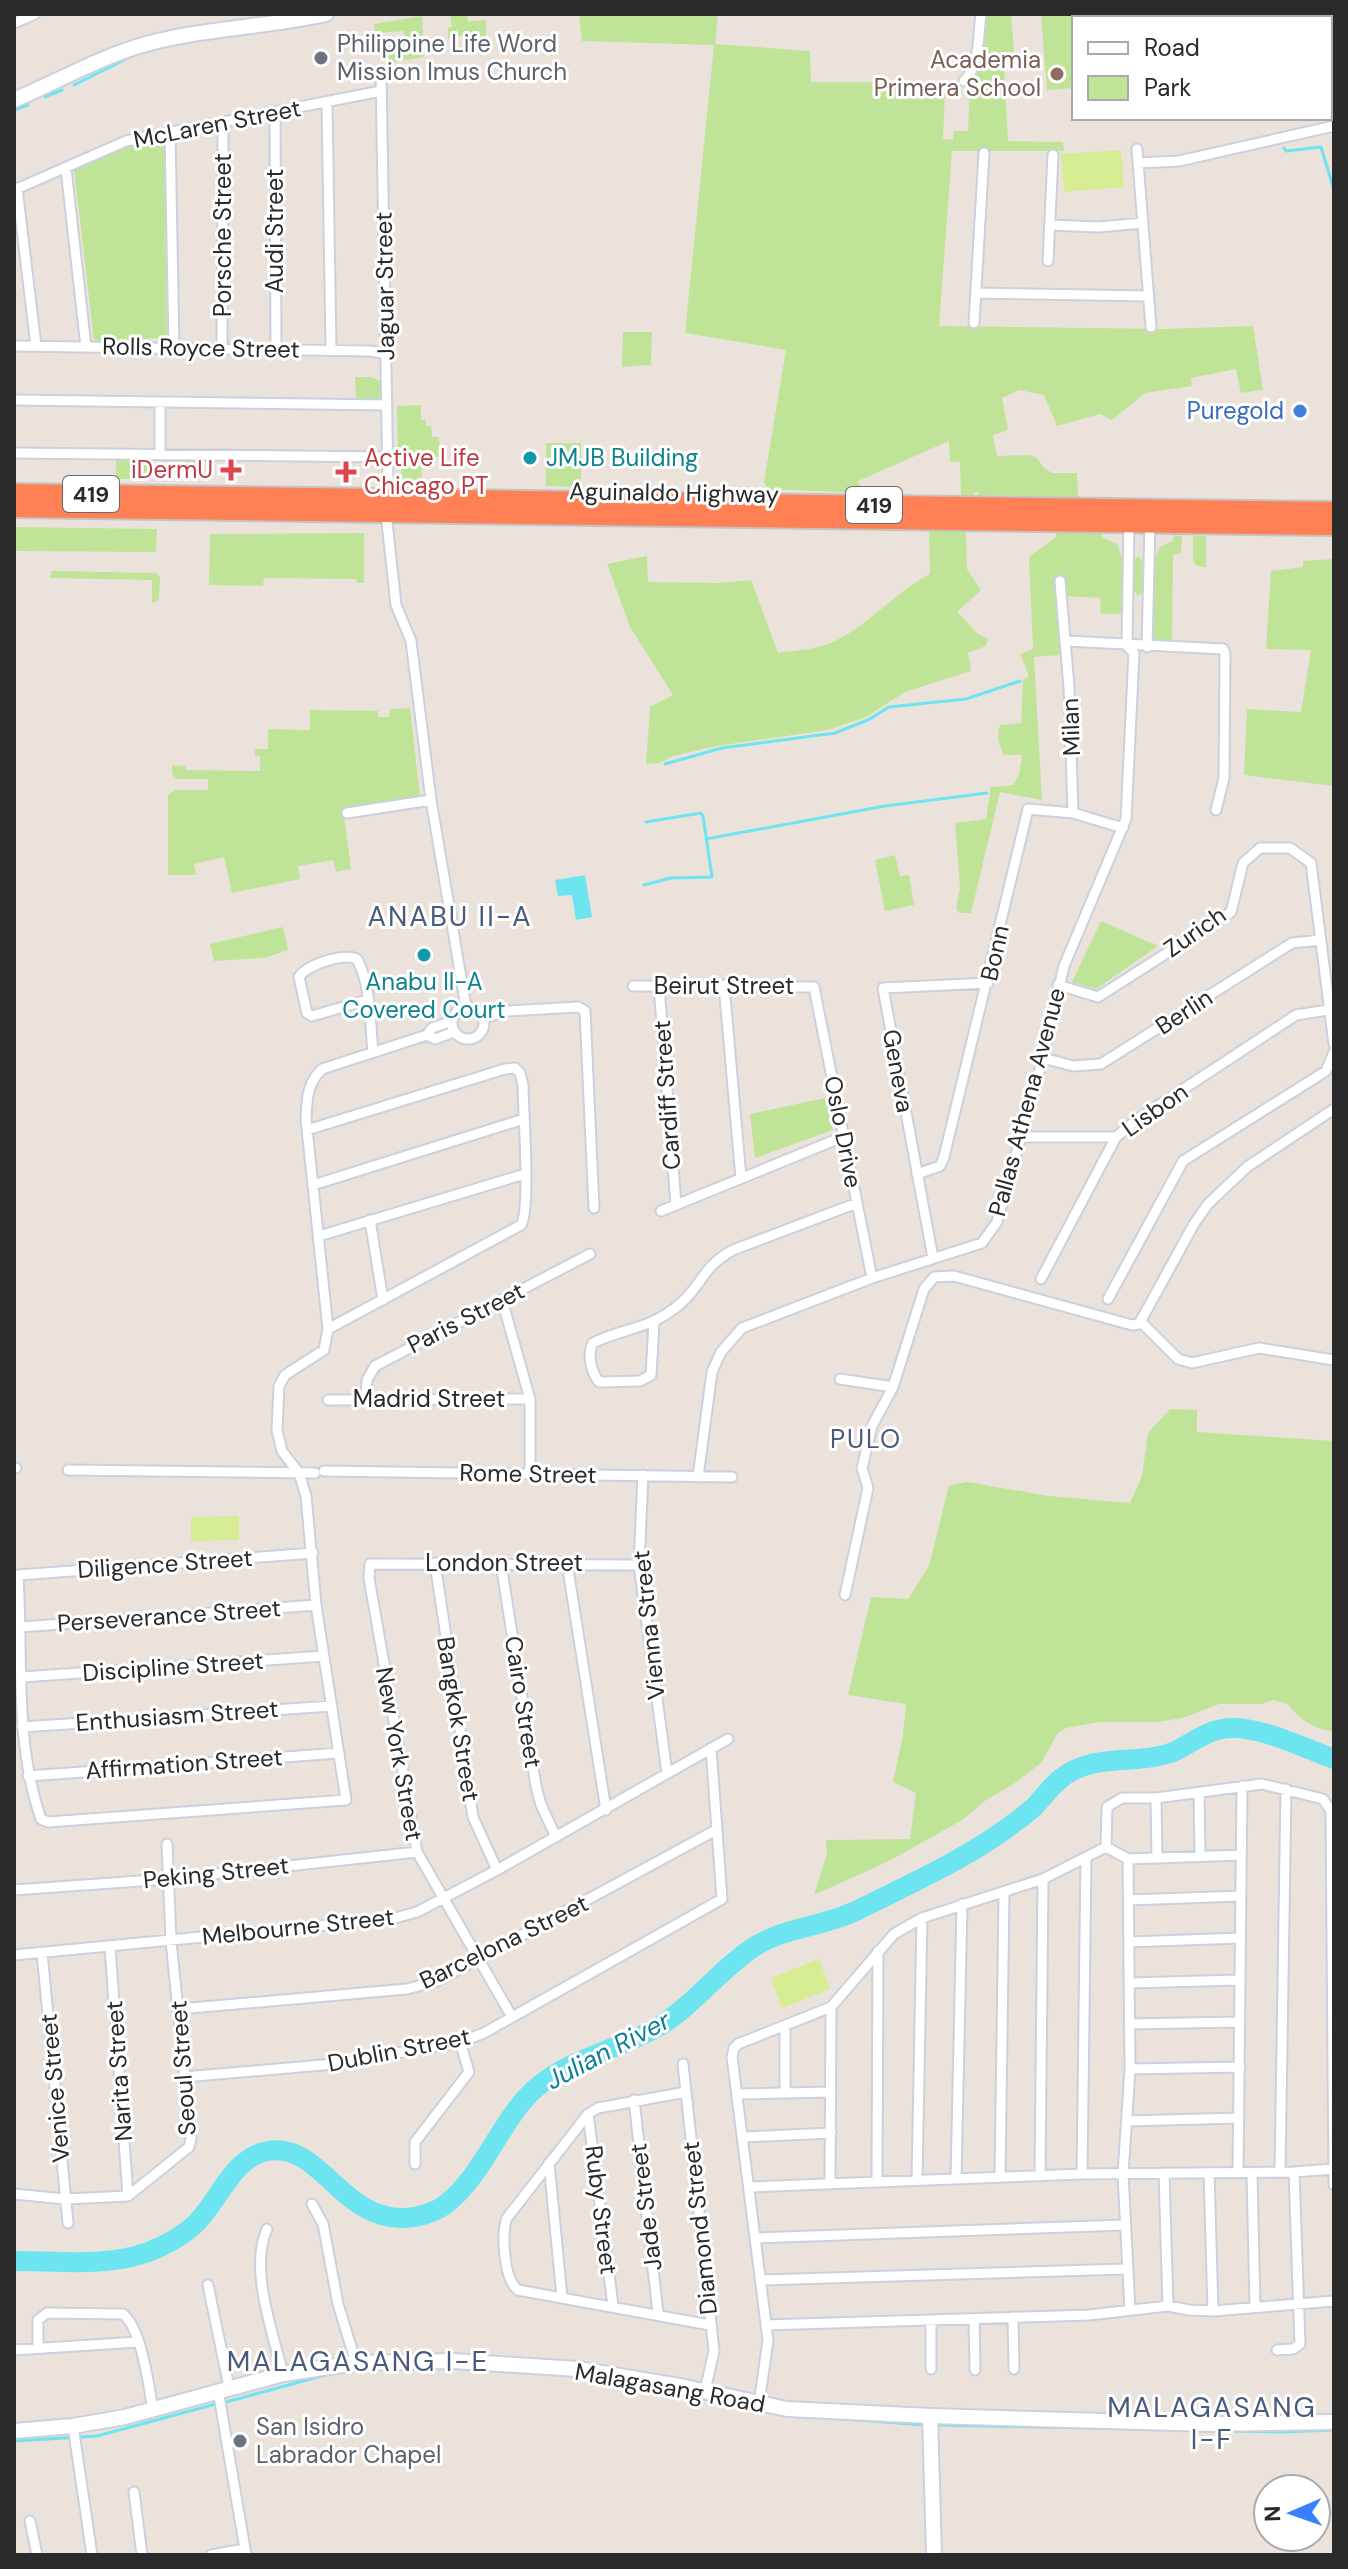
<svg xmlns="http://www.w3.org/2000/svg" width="1348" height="2569" font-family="'DM Sans',sans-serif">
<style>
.green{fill:#bfe497}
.pitch{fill:#d6ec92}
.water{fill:#6ce5f1}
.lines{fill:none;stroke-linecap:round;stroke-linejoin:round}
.stream{stroke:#6ce5f1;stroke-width:3}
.river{stroke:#6ce5f1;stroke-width:20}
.street-casing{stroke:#cad1dc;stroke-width:13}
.secondary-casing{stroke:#cad1dc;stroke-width:18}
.highway-casing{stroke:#c3c3c3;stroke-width:22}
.street{stroke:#fff;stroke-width:9}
.secondary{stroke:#fff;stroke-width:14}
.highway{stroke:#ff8054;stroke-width:18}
.worship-dot{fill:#6b7280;stroke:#fff;stroke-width:3}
.education-dot{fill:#8d6e63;stroke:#fff;stroke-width:3}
.shop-dot{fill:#3f7fe0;stroke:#fff;stroke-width:3}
.culture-dot{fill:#0f9aa8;stroke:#fff;stroke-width:3}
.health-dot{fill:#e0444e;stroke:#fff;stroke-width:3}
.labels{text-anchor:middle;stroke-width:6;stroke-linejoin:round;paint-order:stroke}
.shield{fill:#fff;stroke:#6a6a6a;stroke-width:2}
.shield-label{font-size:22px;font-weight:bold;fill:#2a2a2a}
.worship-label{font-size:24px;fill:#5b616d;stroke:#fff;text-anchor:start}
.education-label{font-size:24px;fill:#785e54;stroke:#fff;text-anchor:end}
.street-label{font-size:24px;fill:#2a2a2a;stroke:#fff}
.shop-label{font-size:24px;fill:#366cbe;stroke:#fff;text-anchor:end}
.health-label{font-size:24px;fill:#be3a42;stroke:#fff;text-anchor:start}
.culture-label{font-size:24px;fill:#0d838f;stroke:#fff;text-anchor:start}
.neighbourhood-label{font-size:26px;letter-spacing:2px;fill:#495b7c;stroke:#fff}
.water-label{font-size:26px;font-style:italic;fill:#0b7f97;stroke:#fff}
.quarter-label{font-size:28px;letter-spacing:2px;fill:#495b7c;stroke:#fff}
</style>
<rect width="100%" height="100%" fill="#ece2dc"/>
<path class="green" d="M450 14 467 15 468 21 486 20V39L479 40V47L455 51V47L468 46V35L448 38V28L452 27Z
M579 14H718L715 44 810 51 811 82H898L899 92H945L943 139 953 140 954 131H968L970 84 976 68 985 14H1011L1015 64 1004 65 1008 141 1063 142 1064 151H952L939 326 1164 329 1253 326 1263 390 1241 393 1236 369 1191 378 1192 386 1145 393 1112 420 1100 414 1057 426 1044 395 1019 390 1002 398 1008 430 993 435 997 456 1030 455 1037 458 1044 468 1052 473H1077L1078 497 979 495 978 492H975L974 495H961L960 462H950L949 441 858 481 863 493 768 489 764 482 786 350 685 333 714 45 582 41Z
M1041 14H1072L1074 88 1047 90Z
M1202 14H1269V18H1202Z
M422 16 424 57 388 63 387 53 405 49 404 31 375 33 374 24Z
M164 139 167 338 94 341 74 169 127 147Z
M623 332H652L651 365 622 367Z
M355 377H371L381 381 379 400 356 401Z
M421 405V420H426V426H431L432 437H439L440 457H421L422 484H402L401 459 398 458 397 406Z
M546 443H581V487L546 486Z
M116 458H150V479H116Z
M185 459H202V480H184Z
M14 527 157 529 156 552 14 551Z
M929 530H966L967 569 981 590 957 612 978 634 988 639 986 646 968 653 971 671 905 692 866 717 828 730 716 746 673 756 660 763 646 764 650 707 673 695 630 627 607 564 647 556 648 582 717 583 751 580 778 653C796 650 815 650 833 642 868 626 895 592 930 574Z
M364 533V583H357L356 579 264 578 263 586 209 585 210 534Z
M1056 533H1102V537L1117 544 1123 560 1122 614H1101L1100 598 1066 596 1064 576 1054 577 1060 655 1034 657 1042 800 1000 792 971 913H960L956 909 960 887 955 823 986 819 991 787 1013 785 1019 775 1022 755H1004C998 744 997 737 1000 725L1021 723 1023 680 1029 676 1020 654 1033 649 1029 557 1056 537Z
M1174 535 1182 537 1181 553 1173 555 1172 641H1156L1153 638 1154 560 1160 547 1173 541Z
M1193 536H1206V567L1197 566 1193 561Z
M1138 556 1142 560V593L1138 596 1134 591V560Z
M1334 559V786L1244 775 1247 709 1301 712 1311 650 1266 649 1271 571 1303 567V561Z
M52 571 156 573 160 577 159 600 152 603V580L50 578Z
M410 708 420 797 418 800 343 808 351 869 336 872 333 860 298 866 300 879 232 893 224 857 194 864 196 875H168V795L175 790H208V779H177L172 774V765L185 766 186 770 260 771V756L255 755V749H268V729L310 730V710L378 711V717H389L390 709Z
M895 855 900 876 909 875 914 905 885 911 875 860Z
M1101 921 1158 946 1096 989 1072 982Z
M283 927 288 950 264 958 214 961 210 944Z
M825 1098 833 1130 755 1158 750 1114Z
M1170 1409 1197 1410V1432L1333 1441 1334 1732C1314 1728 1300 1721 1288 1704L1273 1700 1262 1704H1219L1183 1718 1157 1722H1100L1066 1728 1058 1733 1041 1763 1015 1783 986 1800 962 1820 891 1860 814 1895 827 1854 826 1840 910 1839 916 1793 893 1782 903 1735 906 1704 848 1695 871 1597 908 1599 929 1566 949 1485 967 1482 1049 1496 1130 1503 1142 1476 1148 1433Z"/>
<path class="pitch" d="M1121 150 1124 187 1064 192 1061 154Z
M239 1516V1540L191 1541V1517Z
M819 1959 830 1989 782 2008 771 1978Z"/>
<path class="water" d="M585 875 592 917 576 920 572 895 558 896 555 880Z"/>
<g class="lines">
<path class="stream" d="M74 85 130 57
M45 97 62 90
M14 110 28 105
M1284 148 1286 151 1321 147 1334 190
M665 764 722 748 835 733 868 720 889 707 966 699 1020 681
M706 839 885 806 987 793
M644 885 671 878 712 877 703 816 701 813 646 822
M340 2372 365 2370
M564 2375 671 2392
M689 2396 729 2404
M226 2402 329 2374
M830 2418 926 2425
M938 2425 1281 2432 1334 2430
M14 2441 97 2436 216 2404"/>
<path class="river" d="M14 2261C80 2261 137 2272 192 2227 218 2205 231 2157 268 2151 320 2142 340 2218 402 2218 415 2218 435 2213 446 2204 484 2175 502 2117 536 2088 572 2057 622 2049 661 2025 696 2003 722 1967 757 1945 787 1927 827 1926 860 1909 908 1885 959 1862 1003 1831 1014 1823 1024 1816 1034 1807 1046 1794 1057 1778 1074 1770 1104 1755 1141 1764 1173 1752 1189 1745 1204 1732 1222 1729 1255 1723 1303 1748 1334 1759"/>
<g class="street-casing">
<path id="street" d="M14 23 35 14
M1330 48H1334
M381 73 388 486 386 513 396 605 411 641 431 800 466 1007
M964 81C980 67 978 35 981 14
M327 102 331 350
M275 112 276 349
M170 132 174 348
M1137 149 1151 327
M1138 163 1179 161 1334 126
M66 169 86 347
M17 188 36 346
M14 190 126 141 381 91
M1050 225 1098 227 1143 223
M1048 261 1053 155
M976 293 1148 296
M974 323 984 153
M14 346 370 351 387 354
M222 349 223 122
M14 400 387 405
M14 453 388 457
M160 455V402
M1060 581 1069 687 1073 813
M1066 641 1223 649 1225 654 1224 778 1216 810
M1147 647 1150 522
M347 813 431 800
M724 985 741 1178
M1058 985 1098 997 1231 912 1243 863 1260 848H1290L1311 863 1334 1044
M633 986 814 987 872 1278
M659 986 676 1205
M367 1000 312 1016 307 1013 299 977C308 964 343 953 357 959 371 985 370 1023 373 1052
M452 1023a16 16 0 1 1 32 0a16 16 0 1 1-32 0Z
M484 1018 506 1011 578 1007 585 1011 594 1208
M427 1035 435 1039 454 1032
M1043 1058 1073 1066 1101 1064 1292 943 1321 940
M307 1130 505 1069 515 1068 520 1073 523 1085C523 1110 531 1210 521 1225L328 1329
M1022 1137H1116
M917 1174 940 1166 944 1157 1028 809 1073 813 1123 828
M313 1185 524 1119
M661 1211 845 1136
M370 1220 383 1300
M319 1236 525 1174
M933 1258 883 988 988 983
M1041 1279 1116 1137 1138 1119 1296 1015 1334 1009
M1108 1299 1183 1161 1326 1071 1334 1052
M502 1300 530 1399V1473
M654 1323 651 1375 640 1381 599 1382C591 1372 587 1354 593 1343 625 1327 650 1330 680 1304 703 1284 702 1267 733 1250L857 1203
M1142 1323 1178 1359 1192 1363 1259 1348 1334 1360
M840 1379 893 1387
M366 1399 367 1380 375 1366 590 1254
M328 1400 530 1399
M14 1468H16
M68 1470 315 1473
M324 1471 732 1477
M643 1475 639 1565 667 1773
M698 1477 712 1372 721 1352 742 1328 872 1278 982 1243 997 1222 1043 1058 1064 966 1126 819 1134 653 1127 646 1129 521
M313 1553 18 1575C23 1657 14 1741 41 1819L48 1822 346 1800 316 1605 306 1496 299 1473 282 1451 277 1431 279 1386 285 1375 324 1350 328 1329 306 1119C307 1098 307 1084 322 1069L427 1035 432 1028 452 1021
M435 1563 473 1817 497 1870
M567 1563 606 1810
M501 1564 536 1786 541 1805 556 1837
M845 1595 868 1488 862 1468 872 1426 893 1387 924 1289 934 1277 954 1276 1132 1325 1139 1324 1194 1224 1208 1204 1247 1167 1334 1109
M21 1627 316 1605
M22 1677 324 1656
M22 1727 332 1706
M28 1776 339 1753
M1199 1793 1200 1856
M1156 1798 1157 1857
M1106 1847 1107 1807 1122 1798H1156L1262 1784 1323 1799 1331 1811 1334 2185
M1106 1847 1128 1859 1241 1855
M1128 1859 1130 2069 1123 2174 1130 2310
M14 1890 168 1879 417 1852
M1129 1900 1241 1896
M1129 1942 1240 1938
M110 1947 128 2196
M42 1953 68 2223
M14 1955 391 1919 417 1912 497 1870 728 1739
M1129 1983 1240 1980
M179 2009 407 1989 437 1981 716 1830
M512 2017 417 1852 369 1578 370 1564 639 1565
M1129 2024 1240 2022
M683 2064 714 2351 705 2391
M1130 2069 1240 2067
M184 2077 334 2064 460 2042 484 2033 722 1899 711 1748
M686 2092 598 2108 588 2114 507 2218C501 2234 504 2280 518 2290L710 2325
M785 2092V2026
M739 2094 831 2092
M634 2100 658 2313
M588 2114 613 2305
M1127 2121 1239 2118
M744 2137 831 2133
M549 2163 562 2297
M415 2164V2142L469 2072 460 2042
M1280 2172 1286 1789
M1164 2173 1168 2306
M1209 2173 1213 2311
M1238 2173 1242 1786
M1252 2173 1255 2307
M1082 2174 1086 1858
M1040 2176 1043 1879
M1000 2177 1004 1893
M956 2179 962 1904
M917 2180 922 1918
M877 2181 878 1951
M830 2184 831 2007
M750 2187 1082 2174 1294 2172 1334 2169
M14 2194 65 2199 128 2196 189 2147 191 2138 171 1941 167 1844
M312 2204 323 2224 338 2304 356 2363
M267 2229C249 2269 273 2333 283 2374
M756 2238 1125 2225
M761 2280 1127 2269
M208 2285 229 2387
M1013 2317 1014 2369
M974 2319 975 2370
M766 2325 1089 2315 1168 2306 1189 2310 1213 2311 1334 2301
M38 2348V2320L47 2313 123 2314C142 2329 149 2387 153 2411
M14 2350 137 2342
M1277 2350 1293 2349 1300 2344 1294 2172
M931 2369V2320
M218 2390 246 2555
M759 2404 768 2340 732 2057 734 2048 738 2044 831 2007 894 1934 922 1918 1043 1879 1106 1847
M73 2426 92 2555
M134 2492 142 2555
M30 2521 37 2555
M211 2555 245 2549"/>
</g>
<g class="secondary-casing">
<path id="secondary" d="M14 100C59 81 103 55 150 43 207 28 268 27 326 14
M930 2416 934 2555
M14 2431 73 2426 125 2417 283 2374 356 2363 453 2361 578 2369 685 2387 787 2409 930 2416 1211 2424 1334 2422"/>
</g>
<g class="highway-casing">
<path id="highway" d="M14 493 1334 511
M14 508 1334 526"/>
</g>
<use href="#street" class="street"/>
<use href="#secondary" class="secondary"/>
<use href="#highway" class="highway"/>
</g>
<g class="worship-dot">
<circle cx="321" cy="58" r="8"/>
<circle cx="240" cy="2441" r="8"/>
</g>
<circle class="education-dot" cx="1057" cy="74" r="8"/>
<circle class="shop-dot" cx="1300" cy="411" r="8"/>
<g class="culture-dot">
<circle cx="530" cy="458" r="8"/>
<circle cx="424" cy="955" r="8"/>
</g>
<g class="health-dot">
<path d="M227 458h8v8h8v8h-8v8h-8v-8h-8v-8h8z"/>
<path d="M342 460h8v8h8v8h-8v8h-8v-8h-8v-8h8z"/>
</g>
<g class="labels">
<g class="shield">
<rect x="63" y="476" width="56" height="36" rx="6"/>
<rect x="846" y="487" width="56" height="36" rx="6"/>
</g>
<g class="shield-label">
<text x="91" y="502">419</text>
<text x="874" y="513">419</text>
</g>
<g class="worship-label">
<text x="337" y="52">Philippine Life Word<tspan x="337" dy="28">Mission Imus Church</tspan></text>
<text x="256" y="2435">San Isidro<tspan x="256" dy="28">Labrador Chapel</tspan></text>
</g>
<g class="education-label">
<text x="1041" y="68">Academia<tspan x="1041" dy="28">Primera School</tspan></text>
</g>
<g class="street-label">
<text transform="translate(217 124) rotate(-11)" y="8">McLaren Street</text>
<text transform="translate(275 231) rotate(-90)" y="8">Audi Street</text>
<text transform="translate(223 235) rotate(-90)" y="8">Porsche Street</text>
<text transform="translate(385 286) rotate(-91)" y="8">Jaguar Street</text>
<text transform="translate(201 348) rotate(1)" y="8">Rolls Royce Street</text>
<text transform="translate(674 493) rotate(1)" y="8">Aguinaldo Highway</text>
<text transform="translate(1071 727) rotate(-92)" y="8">Milan</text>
<text transform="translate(1195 932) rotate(-35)" y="8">Zurich</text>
<text transform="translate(995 953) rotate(-77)" y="8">Bonn</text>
<text x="724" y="994">Beirut Street</text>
<text transform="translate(1184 1012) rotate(-33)" y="8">Berlin</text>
<text transform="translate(898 1071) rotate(80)" y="8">Geneva</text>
<text transform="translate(667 1095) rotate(-94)" y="8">Cardiff Street</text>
<text transform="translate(1027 1102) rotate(-75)" y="8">Pallas Athena Avenue</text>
<text transform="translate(1155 1110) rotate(-35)" y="8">Lisbon</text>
<text transform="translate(843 1132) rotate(79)" y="8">Oslo Drive</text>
<text transform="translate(466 1318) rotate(-27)" y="8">Paris Street</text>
<text x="429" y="1407">Madrid Street</text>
<text transform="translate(528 1474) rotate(1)" y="8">Rome Street</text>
<text x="504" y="1571">London Street</text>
<text transform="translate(165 1564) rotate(-4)" y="8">Diligence Street</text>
<text transform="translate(169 1616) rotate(-4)" y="8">Perseverance Street</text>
<text transform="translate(649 1625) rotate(-96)" y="8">Vienna Street</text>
<text transform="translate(173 1667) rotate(-4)" y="8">Discipline Street</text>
<text transform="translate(523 1702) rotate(81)" y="8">Cairo Street</text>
<text transform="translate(177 1716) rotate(-4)" y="8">Enthusiasm Street</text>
<text transform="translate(458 1719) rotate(81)" y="8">Bangkok Street</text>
<text transform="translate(399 1754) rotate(80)" y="8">New York Street</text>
<text transform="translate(184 1764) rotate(-4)" y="8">Affirmation Street</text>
<text transform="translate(216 1873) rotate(-6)" y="8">Peking Street</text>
<text transform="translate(298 1927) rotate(-6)" y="8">Melbourne Street</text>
<text transform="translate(504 1942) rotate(-26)" y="8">Barcelona Street</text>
<text transform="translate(399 2050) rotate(-11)" y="8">Dublin Street</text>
<text transform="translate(183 2068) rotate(-94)" y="8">Seoul Street</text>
<text transform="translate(119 2071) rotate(-94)" y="8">Narita Street</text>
<text transform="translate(55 2088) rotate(-95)" y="8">Venice Street</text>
<text transform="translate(646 2207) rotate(-97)" y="8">Jade Street</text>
<text transform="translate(601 2210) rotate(83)" y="8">Ruby Street</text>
<text transform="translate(700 2228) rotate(-96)" y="8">Diamond Street</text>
<text transform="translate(670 2388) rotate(10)" y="8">Malagasang Road</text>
</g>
<g class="shop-label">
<text x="1284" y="419">Puregold</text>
</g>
<g class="health-label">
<text x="364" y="466">Active Life<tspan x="364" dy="28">Chicago PT</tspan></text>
<text x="213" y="478" text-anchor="end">iDermU</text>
</g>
<g class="culture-label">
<text x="546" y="466">JMJB Building</text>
<text x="424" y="990" text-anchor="middle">Anabu II-A<tspan x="424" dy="28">Covered Court</tspan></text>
</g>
<g class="neighbourhood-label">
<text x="866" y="1448">PULO</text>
</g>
<g class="water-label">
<text transform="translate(608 2050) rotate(-28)" y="9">Julian River</text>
</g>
<g class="quarter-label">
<text x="450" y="926">ANABU II-A</text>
<text x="358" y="2371">MALAGASANG I-E</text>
<text x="1212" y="2417">MALAGASANG<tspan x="1212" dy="32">I-F</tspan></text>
</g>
</g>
<rect width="1348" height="2569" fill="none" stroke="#2a2a2a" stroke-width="32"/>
<rect x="1072" y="16" width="260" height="104" fill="#ffffff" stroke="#aaaaaa" stroke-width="2"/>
<rect x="1088" y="42" width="40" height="12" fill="#ffffff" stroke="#aaaaaa" stroke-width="2"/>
<text x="1144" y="56" font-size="24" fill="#2a2a2a">Road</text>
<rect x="1088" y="76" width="40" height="24" fill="#bfe497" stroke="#aaaaaa" stroke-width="2"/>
<text x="1144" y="96" font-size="24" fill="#2a2a2a">Park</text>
<g transform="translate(1292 2513) rotate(268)"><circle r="38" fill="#ffffff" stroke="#aaaaaa" stroke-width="2"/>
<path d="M0-6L14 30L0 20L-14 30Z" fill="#3880fd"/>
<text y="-12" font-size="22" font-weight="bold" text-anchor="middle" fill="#2a2a2a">N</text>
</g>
</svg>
